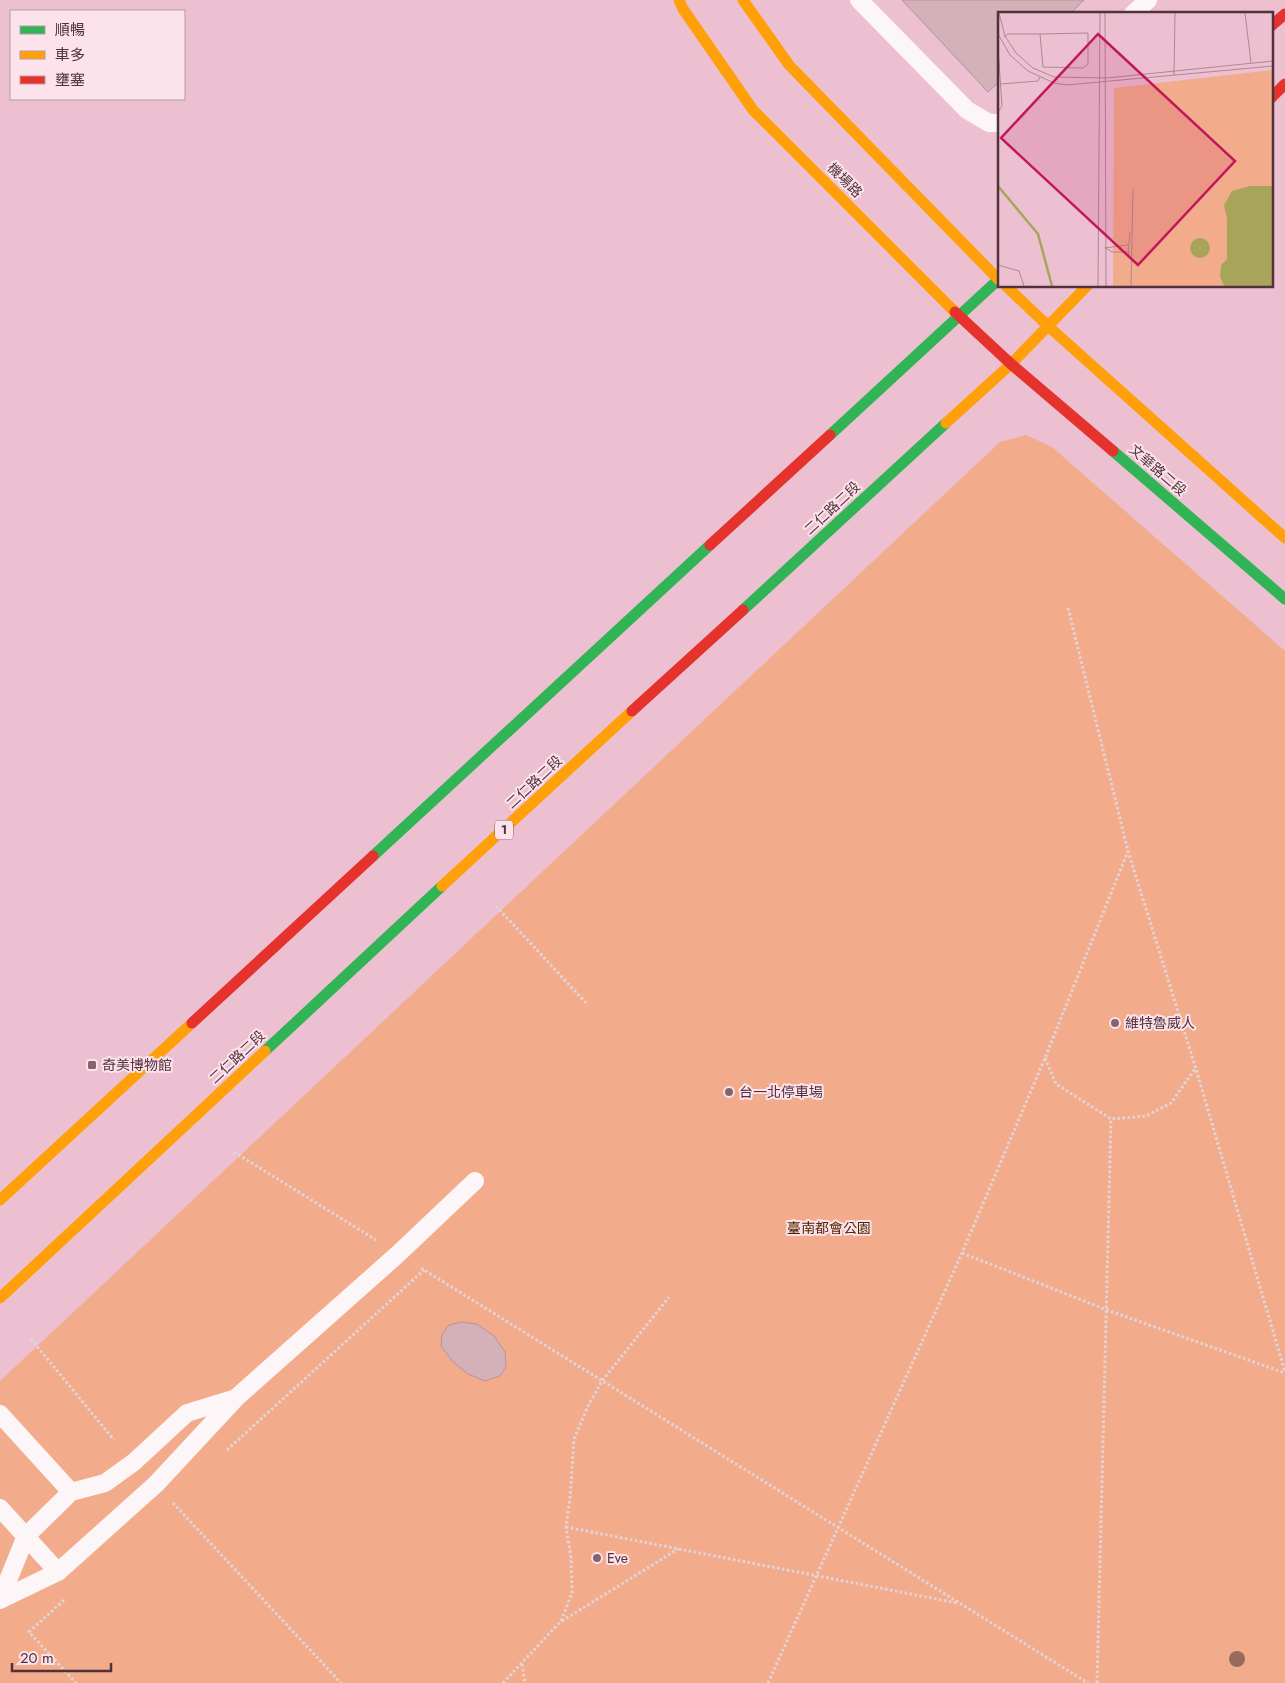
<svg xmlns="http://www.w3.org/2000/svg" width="1285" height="1683" font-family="Jost,'Noto Sans TC',sans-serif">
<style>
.green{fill:#f2ac8b}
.building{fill:#d4b0b8;stroke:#b6939c}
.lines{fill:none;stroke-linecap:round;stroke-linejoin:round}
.path{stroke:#e3d4d9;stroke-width:3;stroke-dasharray:2.5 2.5;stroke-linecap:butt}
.lane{stroke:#fcf6f8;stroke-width:18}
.fast{stroke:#30b455;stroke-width:11}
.slow{stroke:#ff9f0a;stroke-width:11}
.jam{stroke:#e5322d;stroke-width:11}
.tree{fill:#966b5e}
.poi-dot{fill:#876370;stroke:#fce2ea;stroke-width:2}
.labels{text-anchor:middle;stroke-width:4;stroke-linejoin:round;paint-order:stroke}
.shield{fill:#fce2ea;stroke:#846670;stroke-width:1}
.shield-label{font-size:12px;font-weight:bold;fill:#51313c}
.street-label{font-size:14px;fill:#51313c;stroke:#fce2ea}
.poi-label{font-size:14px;fill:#51313c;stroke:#fce2ea;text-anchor:start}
.park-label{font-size:14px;fill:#502600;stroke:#fce2ea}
.inset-river{fill:none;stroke:#a8a55b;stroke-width:2.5}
.inset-road{fill:none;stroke:#ae8795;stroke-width:1}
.view{fill:#c2185b;fill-opacity:0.15;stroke:#c2185b;stroke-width:2.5}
.inset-edge{fill:none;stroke:#51313c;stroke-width:2.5}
</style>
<rect width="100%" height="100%" fill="#ecc0d0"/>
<path class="green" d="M1026 435 1052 447 1285 651V1683H0V1381L1000 442Z"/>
<path class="building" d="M902 0H1084L1070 14H999V82L988 92Z
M461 1322 477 1324 494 1336 505 1352 506 1367 500 1376 485 1381 468 1374 453 1362 441 1346 442 1334 449 1325Z"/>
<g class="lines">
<path class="path" d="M1068 608 1128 851 1196 1069 1285 1372
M496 906 587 1004
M1045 1058 1056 1084 1111 1119 1146 1116 1171 1103 1195 1069
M234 1152 376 1240
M962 1253 1107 1310 1285 1373
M421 1268 1088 1683
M31 1339 114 1440
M227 1450 424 1270
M173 1503 341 1683
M566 1527 957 1603
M64 1600 29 1632 76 1683
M562 1621 678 1549
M522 1664 525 1683
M503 1683 561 1621 572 1593 571 1558 566 1527 570 1499 574 1439 589 1404 602 1381 669 1297
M768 1683 962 1253 1045 1058 1128 851
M1097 1683 1111 1119"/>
<path class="lane" d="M859 0 967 110 989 123H999
M1133 14 1148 0
M0 1414 71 1492
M0 1508 58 1572
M0 1600 58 1572 156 1484 237 1397 398 1254 475 1181
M0 1600 26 1536 71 1492 105 1483 134 1462 187 1413 236 1398"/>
<path class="fast" d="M830 435 999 279
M1113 451 1285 599
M743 610 946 423
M373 856 710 545
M265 1051 442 886"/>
<path class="slow" d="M679 0 683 9 753 110 955 312
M743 0 789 65 999 280
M1006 286 1048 326 1285 538
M946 423 1011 364 1087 286
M442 886 632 711
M0 1200 192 1023
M0 1298 265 1051"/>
<path class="jam" d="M1271 26 1285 14
M1271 98 1285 84
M955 312 1011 364 1113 451
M710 545 830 435
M632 711 743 610
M192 1023 373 856"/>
</g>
<circle class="tree" cx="1237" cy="1659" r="8"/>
<g class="poi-dot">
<circle cx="1115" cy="1023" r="5"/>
<rect x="87" y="1060" width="10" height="10" rx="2.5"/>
<circle cx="729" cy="1092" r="5"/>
<circle cx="597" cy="1558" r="5"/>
</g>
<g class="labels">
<rect class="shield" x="495" y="820.5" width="18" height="19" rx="4"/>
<g class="shield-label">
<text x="504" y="834">1</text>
</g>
<g class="street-label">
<text transform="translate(845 180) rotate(45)" y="5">機場路</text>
<text transform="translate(1158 470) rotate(41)" y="5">文華路二段</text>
<text transform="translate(832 508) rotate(-43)" y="5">二仁路二段</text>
<text transform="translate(534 782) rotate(-43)" y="5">二仁路二段</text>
<text transform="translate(237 1057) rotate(-43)" y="5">二仁路二段</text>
</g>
<g class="poi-label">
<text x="1125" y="1028">維特魯威人</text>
<text x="102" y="1070">奇美博物館</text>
<text x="739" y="1097">台一北停車場</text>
<text x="607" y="1563">Eve</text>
</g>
<g class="park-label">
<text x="829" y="1233">臺南都會公園</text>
</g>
</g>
<g transform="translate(998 12)">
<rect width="275" height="275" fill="#ecc0d0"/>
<path d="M275 58V274H115L116 76Z" fill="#f2ac8b"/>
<path d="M252 174H275V274H226L222 265 223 253 229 247V206L226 193 234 179ZM192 236a10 10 0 1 1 20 0a10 10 0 1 1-20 0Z" fill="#a8a55b"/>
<path class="inset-river" d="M0 174 40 222 54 274"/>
<path class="inset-road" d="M1 1 7 24 18 41 35 56 56 65 109 66 275 49M107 1 108 274M247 1 253 51M0 22 12 43 30 59 56 71 69 73 275 54M6 25 10 22H42L90 21V52L85 56 45 55 42 22M0 35 4 94 0 100M176 63 177 1M3 72 40 69 42 65M132 220 130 240 133 247M106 236 130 233M108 236 114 240H132M0 253 21 259 26 274M100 274 102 1M133 274 135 177"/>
<path class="view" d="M100 22 237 149 140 253 3 126Z"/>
<rect width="275" height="275" class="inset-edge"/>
</g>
<rect x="10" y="10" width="175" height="90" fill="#fce2ea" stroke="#b89ba4"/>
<rect x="20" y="26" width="25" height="8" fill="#30b455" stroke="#b89ba4"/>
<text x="55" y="35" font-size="15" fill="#51313c">順暢</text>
<rect x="20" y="51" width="25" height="8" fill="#ff9f0a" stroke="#b89ba4"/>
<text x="55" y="60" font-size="15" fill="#51313c">車多</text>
<rect x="20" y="76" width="25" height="8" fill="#e5322d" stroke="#b89ba4"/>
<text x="55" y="85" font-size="15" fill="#51313c">壅塞</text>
<path d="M12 1663v8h99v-8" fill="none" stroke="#51313c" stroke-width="2.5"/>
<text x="20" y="1663" font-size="15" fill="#51313c" stroke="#fce2ea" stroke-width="4" paint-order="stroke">20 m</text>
</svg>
